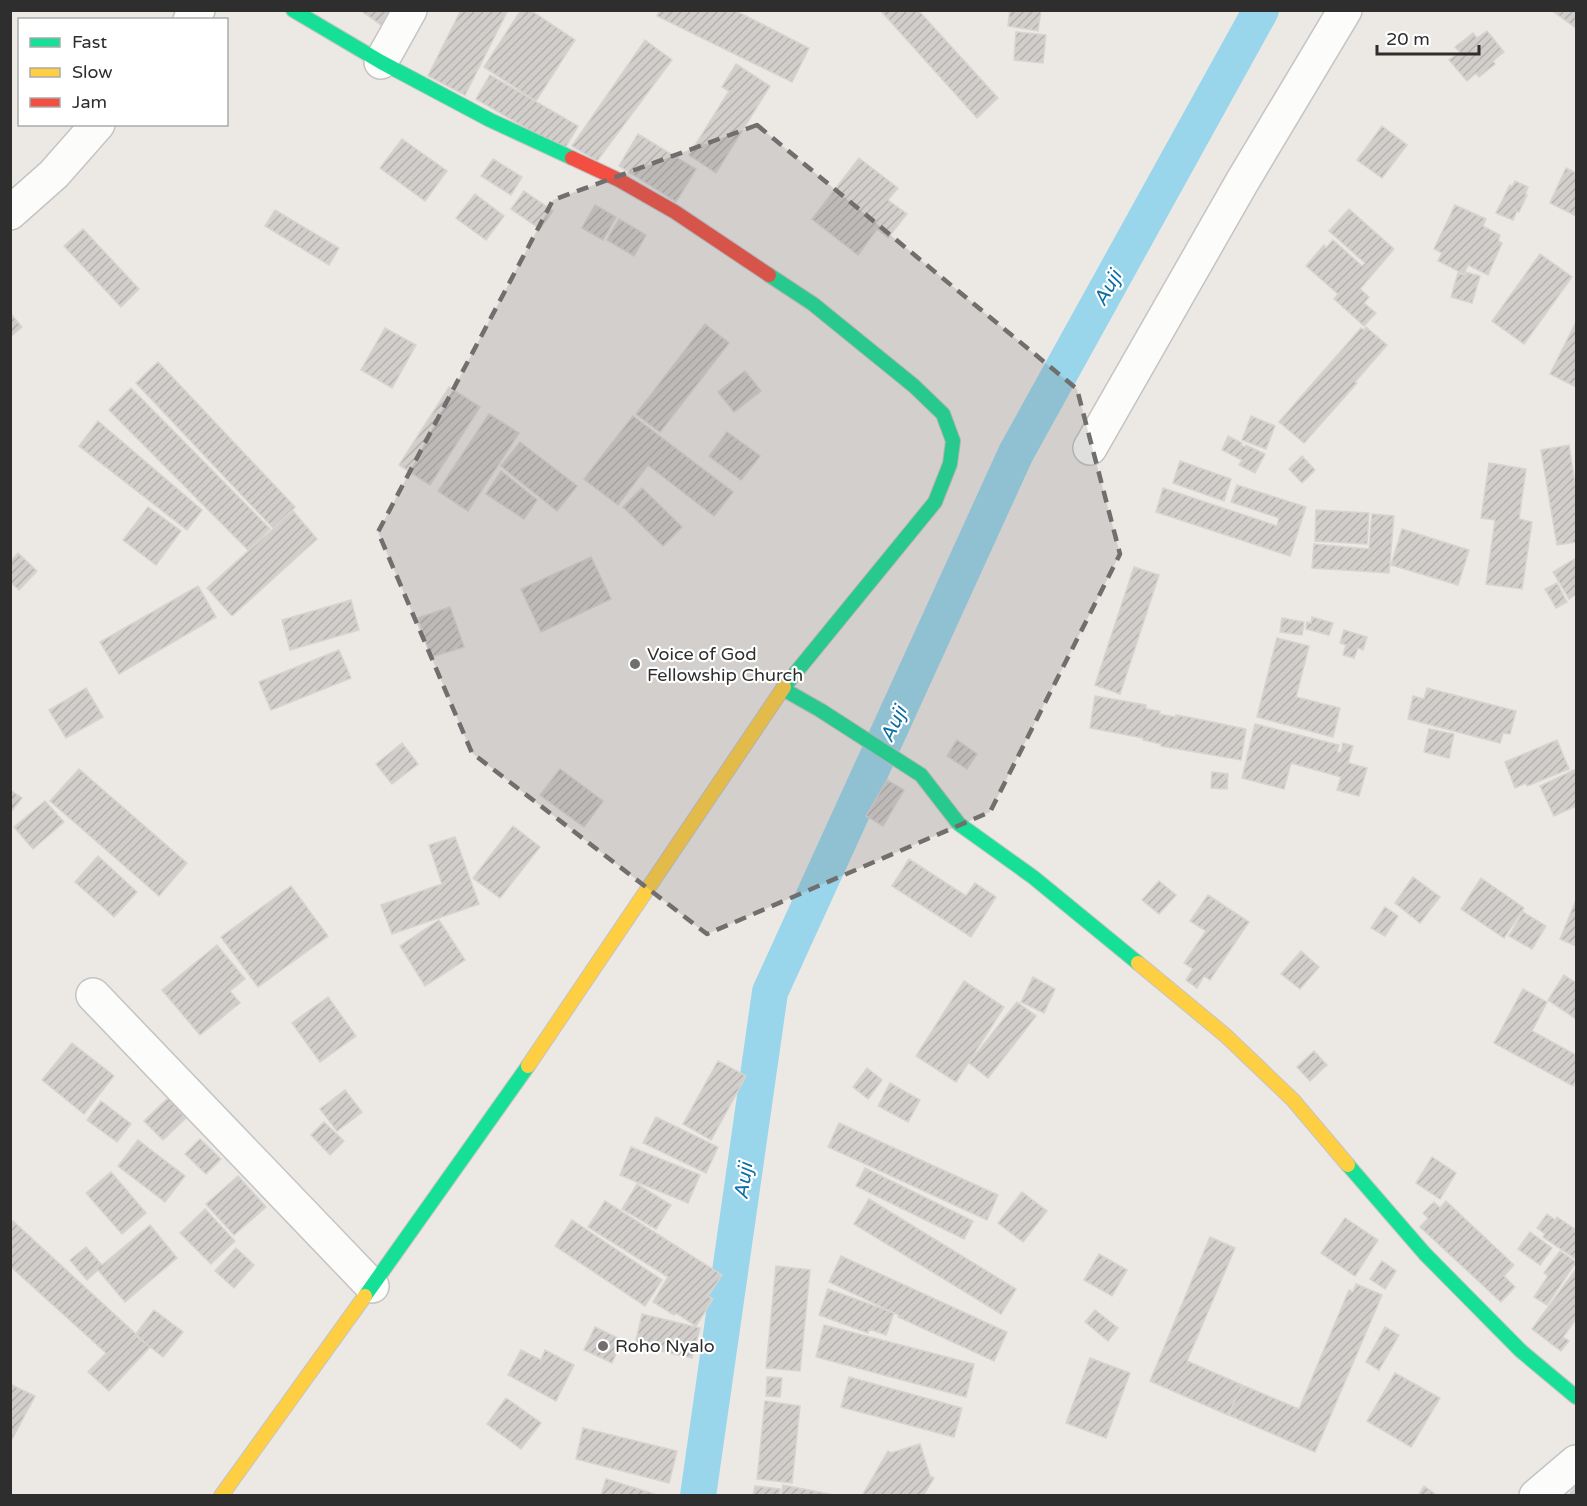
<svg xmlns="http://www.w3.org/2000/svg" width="1587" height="1506" font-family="'Varela Round',sans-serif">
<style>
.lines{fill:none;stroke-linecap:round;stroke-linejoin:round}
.canal{stroke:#99d6ec;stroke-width:36}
.building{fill:url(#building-hatch);stroke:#d7d4d0;stroke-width:1.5}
.street-casing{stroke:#c5c4c5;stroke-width:36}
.fast-casing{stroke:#c5c4c5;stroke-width:16}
.slow-casing{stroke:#c5c4c5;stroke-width:16}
.jam-casing{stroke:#c5c4c5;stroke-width:16}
.street{stroke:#fcfcfb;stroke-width:33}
.fast{stroke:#16e098;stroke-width:14}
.slow{stroke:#ffcf43;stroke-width:14}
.jam{stroke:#f24e42;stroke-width:14}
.marked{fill:#706f6e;fill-opacity:0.2;stroke:#706f6e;stroke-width:4.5;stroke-dasharray:12 8;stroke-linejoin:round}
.poi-dot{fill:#706f6e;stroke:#fff;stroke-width:2}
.labels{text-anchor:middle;stroke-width:4.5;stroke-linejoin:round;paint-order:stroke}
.poi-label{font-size:18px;fill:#2e2e2e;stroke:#fff;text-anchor:start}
.water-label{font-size:20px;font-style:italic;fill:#0d6fa3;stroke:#fff}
</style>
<defs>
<pattern id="building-hatch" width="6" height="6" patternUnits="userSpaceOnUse" patternTransform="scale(1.5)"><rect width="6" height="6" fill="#d1cecb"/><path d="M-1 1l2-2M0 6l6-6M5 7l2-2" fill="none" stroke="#b4b1af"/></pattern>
</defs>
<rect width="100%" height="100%" fill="#ece8e4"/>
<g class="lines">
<path class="canal" d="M698 1496 770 992 1016 453 1261 10"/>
</g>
<path class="building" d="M360 10H391L381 25Z
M461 10H508L465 95 428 76Z
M521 10H530L575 40 536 101 484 67Z
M660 10H734L809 48 792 82 657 16Z
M880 10H918L998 98 977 118Z
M1010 10H1041L1038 31 1008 26Z
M1551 10H1576V28Z
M1487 31 1504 52 1493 61 1495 64 1479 77 1476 73 1467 81 1449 60 1460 52 1455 47 1473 33 1477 38Z
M1016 32 1046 35 1043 63 1014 60Z
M645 40 672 60 597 161 572 146Z
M736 64 770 86 716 173 689 155 729 91 722 87Z
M490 75 578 126 564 150 476 99Z
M1382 126 1407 145 1382 178 1357 160Z
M638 134 696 169 676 202 619 166Z
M402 139 447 171 425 201 380 168Z
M859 158 898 188 888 200 907 214 888 238 877 229 858 255 812 219Z
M493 159 522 177 511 195 481 176Z
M1566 168 1576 173V216L1550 203Z
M1515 181 1528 187 1525 195H1527L1519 212 1517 211 1513 220 1496 213 1510 185 1512 187Z
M524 191 553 211 540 229 511 209Z
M475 194 504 216 486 240 456 218Z
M595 205 616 217 603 240 582 228Z
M1455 205 1486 219 1483 226 1500 235 1498 241 1502 243 1488 275 1468 265 1464 274 1438 261 1442 253 1434 249Z
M1349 209 1394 249 1360 289 1369 297 1364 303 1376 313 1364 326 1334 299 1338 294 1306 266 1324 245 1326 248 1333 240 1362 266 1365 263 1329 231Z
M275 210 339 248 329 265 265 226Z
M619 219 646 235 634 256 607 240Z
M83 229 139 289 121 307 64 246Z
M1540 254 1572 277 1524 344 1492 321Z
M1465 272 1480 276 1472 303 1451 297 1458 273 1465 275Z
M10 313 22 327 10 337Z
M1576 322V387L1550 374Z
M705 324 729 343 660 432 636 414Z
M1366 327 1387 345 1355 382 1357 383 1304 443 1279 422 1361 328 1364 330Z
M385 328 416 345 392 388 361 370Z
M158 362 295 507 273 528 136 383Z
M745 371 761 391 734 412 718 392Z
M449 387 480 407 430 485 399 465Z
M131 388 270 529 248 550 109 410Z
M489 414 519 433 468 511 438 491Z
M633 416 733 492 714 516 648 465 618 505 584 479Z
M1251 416 1275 426 1266 449 1242 440Z
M98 421 202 510 187 530 79 446Z
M727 432 760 456 741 480 709 456Z
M1228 436 1242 443 1241 445 1245 447 1246 445 1265 454 1255 473 1239 465 1242 460 1222 450Z
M520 442 577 486 557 511 501 466Z
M1569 445 1576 490V542L1557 545 1541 450Z
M1302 456 1315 470 1302 483 1289 469Z
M1180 461 1231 479 1224 501 1173 483Z
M1489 463 1526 469 1519 519 1532 522 1522 589 1486 584 1495 520 1481 518Z
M501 471 537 500 524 519 486 494Z
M1237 485 1306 507 1290 556 1156 512 1163 488 1277 526 1279 518 1231 502Z
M642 488 682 527 663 546 623 507Z
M148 507 181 531 156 565 123 540Z
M1316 510 1369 513 1367 544 1315 541Z
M293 511 317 539 232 616 207 588Z
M1372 514 1394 516 1389 573 1312 568 1314 544 1369 549Z
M1402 529 1469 550 1458 585 1391 565Z
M18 553 37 571 19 590 10 582V562Z
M591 557 611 599 541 632 521 589Z
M1576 558V594L1569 599 1553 572Z
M1134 567 1159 575 1120 694 1095 685Z
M1557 583 1567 602 1556 608 1545 589Z
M198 586 216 617 119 674 100 642Z
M351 600 359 630 290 650 282 620Z
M450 607 464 647 431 657 418 618Z
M1312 617 1333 623 1329 635 1306 629 1307 622 1311 623Z
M1282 618 1304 622 1302 635 1280 632Z
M1344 630 1367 637 1363 650 1358 648 1354 658 1343 655 1346 645 1340 643Z
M1277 638 1309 646 1296 697 1340 708 1333 737 1257 717Z
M339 650 351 678 271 710 259 682Z
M86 688 103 717 66 738 49 710Z
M1427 688 1516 711 1510 734 1503 733 1500 743 1408 719 1413 696 1424 699Z
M1095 696 1146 705V709L1160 711 1159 714 1176 717V715L1193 718 1246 729 1241 760 1161 746V744L1143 740V738L1090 728Z
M1255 724 1339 745 1337 752 1341 753 1343 743 1353 746 1348 763 1367 768 1359 796 1337 790 1341 777 1291 763 1284 789 1242 778Z
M1429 729 1454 734 1449 758 1424 752Z
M957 740 977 754 967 769 947 756Z
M1557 740 1569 769 1527 786 1526 783 1515 788 1505 762Z
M402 743 418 764 392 784 376 764Z
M79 769 187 863 159 896 50 801Z
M560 769 603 801 584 827 540 795Z
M1576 769V806L1554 816 1540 786Z
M1212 772 1228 774 1227 789 1211 788Z
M887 780 904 790 883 826 866 816Z
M10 790 22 798 10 813Z
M45 801 64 822 33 849 14 827Z
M513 826 540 847 500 898 473 878Z
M455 837 479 904 392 934 381 905 442 884 429 845Z
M98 856 137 892 114 917 75 882Z
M909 859 966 896 975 883 996 897 971 937 892 886Z
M1413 877 1440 897 1420 923 1395 903Z
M1481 878 1524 908 1504 938 1461 909Z
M1159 881 1176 895 1159 914 1142 900Z
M291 886 328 936 258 987 221 937Z
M1208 895 1249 922 1210 980 1204 976 1197 988 1186 980 1193 969 1184 963 1206 931 1190 921Z
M1576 900V946L1560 939Z
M1385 907 1398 916 1385 936 1371 928Z
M1523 912 1546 926 1532 949 1509 936Z
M439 920 465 960 425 986 400 946Z
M217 945 245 979 230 991 240 1003 200 1035 162 990Z
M1301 951 1319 967 1300 989 1281 974Z
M1564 975 1576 983V1019L1548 1000Z
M1033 977 1055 989 1044 1013 1021 1002Z
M964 981 1004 1007 956 1082 916 1056Z
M1523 989 1547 1002 1532 1031 1576 1055V1079L1573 1086 1494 1043Z
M328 997 356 1036 320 1062 292 1023Z
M1017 1002 1036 1016 988 1078 969 1063Z
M72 1043 114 1076 84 1114 42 1080Z
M1314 1051 1327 1065 1310 1081 1297 1067Z
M718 1061 746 1076 711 1140 683 1124Z
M867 1068 882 1080 868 1099 853 1087Z
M890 1083 920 1100 908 1122 878 1106Z
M345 1090 362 1112 337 1131 320 1109Z
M168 1098 186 1118 163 1140 144 1121Z
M101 1101 131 1124 117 1142 87 1120Z
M656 1117 718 1147 706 1173 643 1143Z
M324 1122 344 1141 330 1155 311 1135Z
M839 1123 998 1195 987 1220 828 1147Z
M200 1139 221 1159 206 1174 185 1154Z
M138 1140 185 1176 165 1202 118 1166Z
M631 1147 700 1175 688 1203 620 1175Z
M1432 1157 1456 1173 1440 1199 1416 1183Z
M865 1168 973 1221 964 1239 856 1186Z
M111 1172 146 1213 122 1234 86 1193Z
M238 1176 266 1207 234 1235 206 1204Z
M637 1184 671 1205 656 1229 622 1209Z
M1022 1192 1047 1211 1023 1242 998 1223Z
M869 1199 1016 1289 1001 1314 854 1224Z
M605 1201 722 1275 708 1296 713 1299 696 1326 676 1313 674 1315 653 1302 668 1277 588 1227Z
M1446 1201 1514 1265 1504 1276 1515 1287 1501 1302 1420 1227 1428 1218 1423 1213 1434 1202 1440 1208Z
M205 1209 235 1241 211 1264 180 1233Z
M1547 1214 1555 1220 1557 1217 1576 1230V1259L1543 1237 1545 1234 1537 1228Z
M1345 1218 1378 1240 1355 1276 1321 1253Z
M572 1220 662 1280 645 1306 555 1246Z
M13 1221 150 1347 109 1391 88 1372 106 1353 10 1266V1224Z
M150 1225 177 1258 125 1302 98 1270 87 1280 70 1260 86 1247 102 1265Z
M1530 1232 1552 1248 1540 1265 1518 1249Z
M1210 1237 1235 1248 1187 1361 1242 1385 1228 1415 1150 1381Z
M236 1248 254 1265 234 1288 215 1271Z
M1560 1251 1576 1262 1547 1305 1534 1297 1548 1276 1544 1273Z
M1099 1254 1127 1270 1112 1296 1084 1280Z
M841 1256 1007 1332 994 1361 898 1317 899 1315 829 1282Z
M1382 1261 1396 1271 1385 1289 1370 1279Z
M776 1266 810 1270 800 1371 766 1368Z
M1576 1269V1319L1563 1337 1569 1341 1561 1351 1532 1329Z
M1356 1284 1382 1295 1315 1452 1229 1415 1242 1385 1299 1409 1349 1290 1353 1292Z
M828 1289 894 1313 886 1335 869 1329 868 1333 819 1315Z
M154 1310 183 1332 163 1357 135 1335Z
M1095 1310 1118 1328 1108 1341 1085 1322Z
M642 1314 700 1328 692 1358 635 1345Z
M824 1325 974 1364 966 1397 816 1357Z
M595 1327 622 1340 612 1363 584 1350Z
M1385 1327 1399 1335 1379 1370 1366 1362Z
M521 1350 541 1360 545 1350 574 1365 556 1401 508 1375Z
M1090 1358 1130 1373 1106 1438 1066 1423Z
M1395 1373 1440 1398 1411 1447 1367 1421Z
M767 1377 782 1378 780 1397 766 1396Z
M849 1377 962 1408 954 1437 841 1407Z
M10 1384 35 1396 10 1443Z
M506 1398 541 1423 521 1449 487 1424Z
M765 1401 800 1406 792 1483 757 1479Z
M583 1428 677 1451 669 1483 576 1459Z
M920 1444 930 1476 934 1478 923 1496H862L888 1451 891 1453Z
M606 1479 661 1496H601Z
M783 1485 834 1495 781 1496Z
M1576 1485V1496H1570L1569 1495Z
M755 1486 780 1489 779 1496H753Z
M1424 1486 1438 1496H1418Z"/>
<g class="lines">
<g class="street-casing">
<path id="street" d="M190 20 198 10
M381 62 410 10
M10 213 54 174 98 124
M1090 448 1242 182 1345 10
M93 995 372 1286
M1536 1496 1576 1462"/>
</g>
<g class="fast-casing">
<path id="fast" d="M293 10 381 62 490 120 572 158
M769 275 813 304 914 386 943 414 953 441 950 464 935 502 784 687
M783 689 820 710 921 775 959 824 1033 877 1138 963
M1348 1165 1425 1254 1521 1351 1576 1397
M365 1296 528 1066"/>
</g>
<g class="slow-casing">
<path id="slow" d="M1138 963 1225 1035 1293 1100 1348 1165
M528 1066 784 687
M221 1496 365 1296"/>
</g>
<g class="jam-casing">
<path id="jam" d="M572 158 619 180 675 212 769 275"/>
</g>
<use href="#street" class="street"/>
<use href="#fast" class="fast"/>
<use href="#slow" class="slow"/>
<use href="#jam" class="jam"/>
</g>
<path class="marked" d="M757 125 1077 389 1120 554 990 812 707 934 472 753 378 532 553 200Z"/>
<g class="poi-dot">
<circle cx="635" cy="664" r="6"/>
<circle cx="603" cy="1346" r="6"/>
</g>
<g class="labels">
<g class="poi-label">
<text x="647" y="660">Voice of God<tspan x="647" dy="21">Fellowship Church</tspan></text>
<text x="615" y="1352">Roho Nyalo</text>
</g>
<g class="water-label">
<text transform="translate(1107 288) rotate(-61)" y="7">Auji</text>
<text transform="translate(893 724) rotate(-65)" y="7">Auji</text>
<text transform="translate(743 1181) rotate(-82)" y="7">Auji</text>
</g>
</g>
<rect width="1587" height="1506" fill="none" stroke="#2e2e2e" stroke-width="24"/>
<rect x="18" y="18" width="210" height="108" fill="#ffffff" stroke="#ababab" stroke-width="1.5"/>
<rect x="30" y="38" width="30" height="9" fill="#16e098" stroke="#ababab" stroke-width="1.5"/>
<text x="72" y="48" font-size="18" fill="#2e2e2e">Fast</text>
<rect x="30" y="68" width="30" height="9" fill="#ffcf43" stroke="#ababab" stroke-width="1.5"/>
<text x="72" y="78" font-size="18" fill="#2e2e2e">Slow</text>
<rect x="30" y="98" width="30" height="9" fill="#f24e42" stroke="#ababab" stroke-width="1.5"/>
<text x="72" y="108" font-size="18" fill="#2e2e2e">Jam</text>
<path d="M1377 45v9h102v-9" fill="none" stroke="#2e2e2e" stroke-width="3"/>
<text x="1386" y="45" font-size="18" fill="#2e2e2e" stroke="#ffffff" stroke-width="4.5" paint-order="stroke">20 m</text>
</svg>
